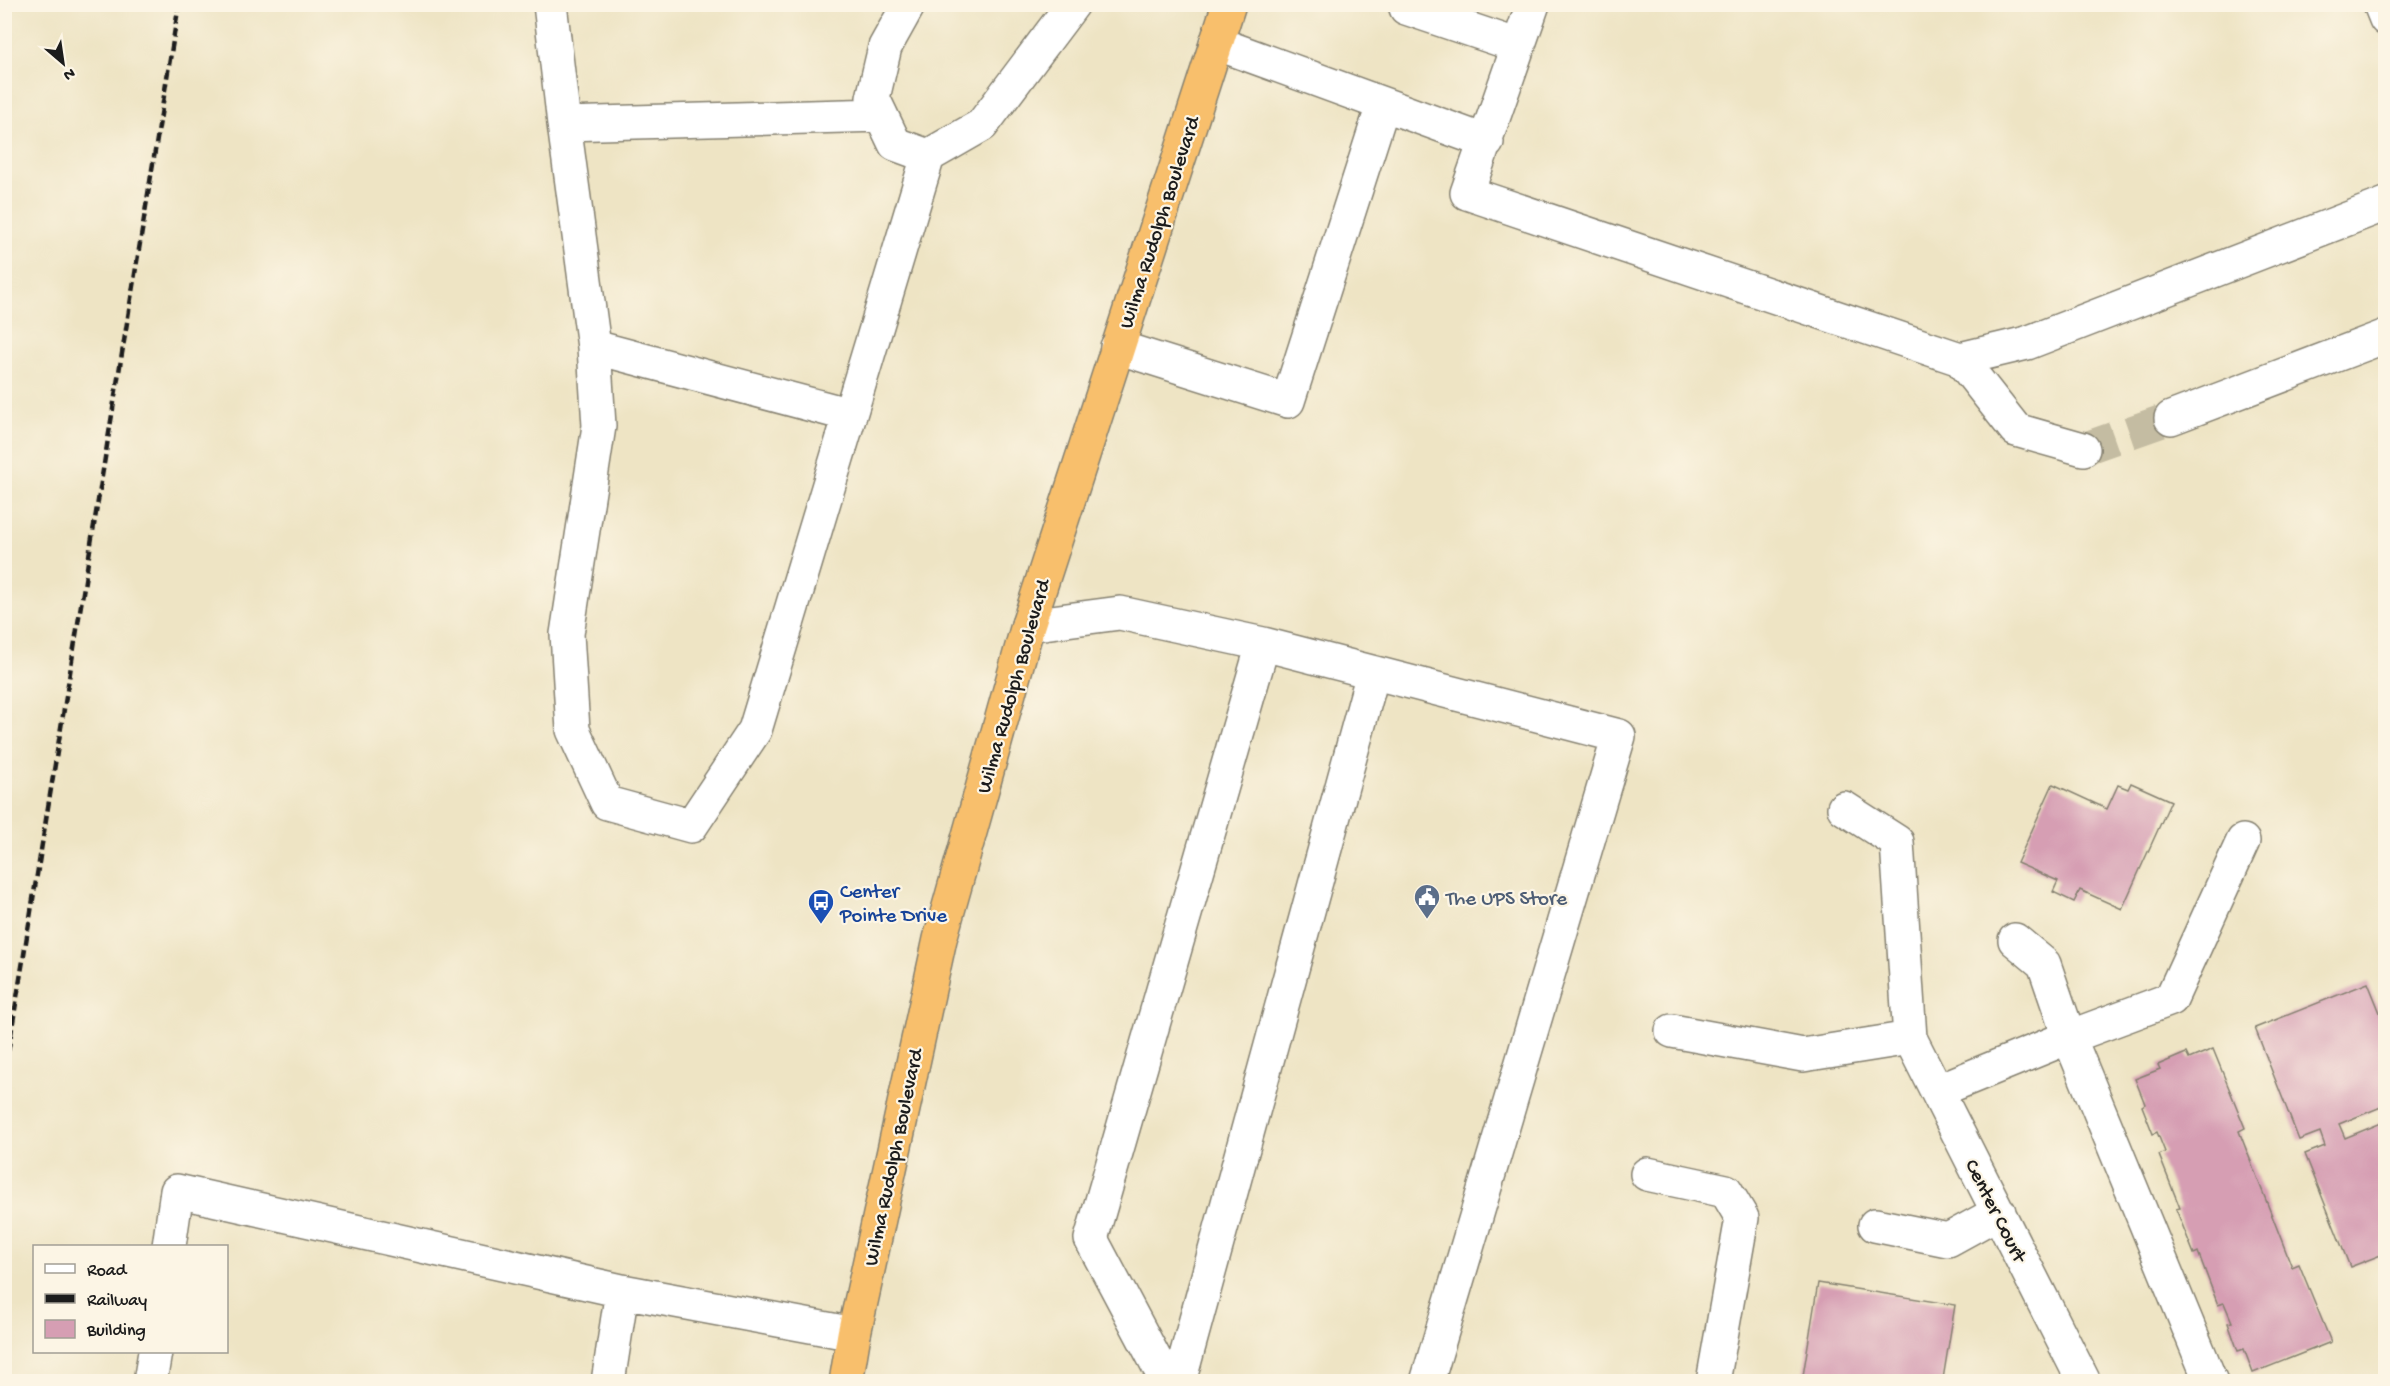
<svg xmlns="http://www.w3.org/2000/svg" width="2390" height="1386" font-family="'Gochi Hand',sans-serif">
<style>
.building{fill:#d69eb3}
.lines{fill:none;stroke-linecap:round;stroke-linejoin:round}
.minor-tunnel{stroke:#c4bca2;stroke-width:33;stroke-dasharray:33 16;stroke-linecap:butt}
.minor-casing{stroke:#858070;stroke-width:36}
.highway-casing{stroke:#858070;stroke-width:36}
.minor{stroke:#fff;stroke-width:33}
.highway{stroke:#f8bf6c;stroke-width:33}
.rail{stroke:#1c1c1c;stroke-width:4.5;stroke-dasharray:9 4.5;stroke-linecap:butt}
.labels{text-anchor:middle;stroke-width:4.5;stroke-linejoin:round;paint-order:stroke}
.street-label{font-size:21px;fill:#1c1c1c;stroke:#fcf5e5}
.transit-label{font-size:21px;fill:#164399;stroke:#fcf5e5;text-anchor:start}
.service-label{font-size:21px;fill:#4e5e75;stroke:#fcf5e5;text-anchor:start}
</style>
<rect width="100%" height="100%" fill="#fcf5e5"/>
<filter id="ink" filterUnits="userSpaceOnUse"><feTurbulence type="fractalNoise" baseFrequency=".0167" numOctaves="2"/><feDisplacementMap in="SourceGraphic" scale="12" xChannelSelector="R" yChannelSelector="G"/><feConvolveMatrix kernelMatrix="1 2 1 2 8 2 1 2 1" color-interpolation-filters="sRGB"/></filter>
<filter id="wash" filterUnits="userSpaceOnUse"><feTurbulence type="fractalNoise" baseFrequency=".008" numOctaves="4" result="noise"/><feDisplacementMap in="SourceGraphic" scale="24" xChannelSelector="R" yChannelSelector="G"/><feGaussianBlur stdDeviation="1.35" result="paint"/><feColorMatrix in="noise" values="0 0 0 0 0 0 0 0 0 0 0 0 0 0 0 0 0 1.4 0 .05"/><feComposite in="paint" operator="in"/></filter>
<g filter="url(#wash)">
<rect width="100%" height="100%" fill="#eee4c4"/>
<g id="blocks">
<path class="building" d="M2131 783 2171 801 2122 909 2080 890 2074 902 2053 892 2058 881 2017 863 2053 784 2107 809 2118 785 2128 789Z
M2368 983 2383 1020 2386 1019V1105L2339 1124 2345 1138 2386 1121V1253L2350 1267 2305 1154 2325 1146 2320 1132 2299 1140 2255 1028Z
M2213 1049 2245 1128 2239 1131 2292 1267 2299 1264 2331 1342 2253 1373 2244 1349 2238 1351 2228 1323 2232 1322 2224 1303 2218 1305 2198 1252 2194 1254 2176 1209 2180 1208 2159 1155 2165 1152 2157 1132 2153 1134 2142 1106 2145 1104 2135 1079 2160 1069 2158 1065 2186 1053 2189 1059Z
M1818 1283 1955 1305 1943 1379 1947 1382H1802Z"/>
</g>
</g>
<g filter="url(#ink)">
<use href="#blocks" fill-opacity="0" stroke="#858070" stroke-width="1.5"/>
<g class="lines">
<path class="minor-tunnel" d="M2083 449 2171 418"/>
<g class="minor-casing">
<path id="minor" d="M550 4 564 124
M909 4 885 47 873 98 895 144 928 156 982 125 1073 4
M1407 4 1406 8 1519 46
M1533 4 1467 193 1960 359 2027 343 2386 204
M2380 4 2386 19
M1216 43 1487 142
M881 115 564 124 594 347 599 426 567 634 573 730 607 803 691 826 755 730 928 156
M594 347 850 415
M1117 347 1288 401 1383 105
M1960 359 2016 430 2083 449
M2171 418 2386 336
M1028 625 1120 613 1263 644 1619 736 1427 1382
M1844 808 1897 842 1910 1038 2084 1382
M1672 1031 1803 1055 1910 1038
M1937 1091 2069 1037 2044 964 2015 940
M1647 1174 1726 1191 1742 1218 1713 1382
M1875 1225 1948 1240 1999 1212
M169 1246 177 1191 622 1291 854 1334
M150 1382 155 1352
M608 1382 622 1291
M1167 1382 1091 1239 1263 644
M1179 1382 1373 673
M2211 1382 2069 1037 2171 999 2243 841"/>
</g>
<g class="highway-casing">
<path id="highway" d="M846 1382 854 1334 940 939 1028 625 1229 4"/>
</g>
<use href="#minor" class="minor"/>
<use href="#highway" class="highway"/>
<path class="rail" d="M4 1077 179 4"/>
</g>
</g>
<defs>
<g id="civic-pin" transform="scale(1.35)"><path d="M0 17L-7.5 6A9.5 9.5 0 1 1 7.5 6Z" fill="#5c6f8a" stroke="#fcf5e5"/><path d="M-.6-6.5H3V-4.5H.6V-3L4-1V1h2V6H-6V1h2V-1L-.6-3ZM-1.2 2.5V6h2.4V2.5Z" fill="#fff"/></g>
<g id="bus-pin" transform="scale(1.35)"><path d="M0 17L-7.5 6A9.5 9.5 0 1 1 7.5 6Z" fill="#1a4fb4" stroke="#fcf5e5"/><path d="M-5-6H5V4H4V6H2V4H-2V6H-4V4H-5ZM-3.5-4V0h7V-4ZM-3.5 1.2v1.5H-2V1.2ZM2 1.2v1.5H3.5V1.2Z" fill="#fff"/></g>
</defs>
<g fill-rule="evenodd">
<use href="#civic-pin" x="1427" y="897"/>
<use href="#bus-pin" x="821" y="902"/>
</g>
<g class="labels">
<g class="street-label">
<text transform="translate(1158 222) rotate(-72)" y="7">Wilma Rudolph Boulevard</text>
<text transform="translate(1012 686) rotate(-74)" y="7">Wilma Rudolph Boulevard</text>
<text transform="translate(892 1157) rotate(-78)" y="7">Wilma Rudolph Boulevard</text>
<text transform="translate(1997 1210) rotate(63)" y="7">Center Court</text>
</g>
<g class="transit-label">
<text x="840" y="897">Center<tspan x="840" dy="24">Pointe Drive</tspan></text>
</g>
<g class="service-label">
<text x="1446" y="904">The UPS Store</text>
</g>
</g>
<rect width="2390" height="1386" fill="none" stroke="#fcf5e5" stroke-width="24"/>
<rect x="33" y="1245" width="195" height="108" fill="#fcf5e5" stroke="#a29e95" stroke-width="1.5"/>
<rect x="45" y="1264" width="30" height="9" fill="#ffffff" stroke="#a29e95" stroke-width="1.5"/>
<text x="87" y="1275" font-size="18" fill="#1c1c1c">Road</text>
<rect x="45" y="1294" width="30" height="9" fill="#1c1c1c" stroke="#a29e95" stroke-width="1.5"/>
<text x="87" y="1305" font-size="18" fill="#1c1c1c">Railway</text>
<rect x="45" y="1320" width="30" height="18" fill="#d69eb3" stroke="#a29e95" stroke-width="1.5"/>
<text x="87" y="1335" font-size="18" fill="#1c1c1c">Building</text>
<g transform="translate(63 63) rotate(151)" stroke="#fcf5e5" stroke-width="4.5" paint-order="stroke">
<path d="M0-4.5L10 22L0 15L-10 22Z" fill="#1c1c1c"/>
<text y="-9" font-size="16" font-weight="bold" text-anchor="middle" fill="#1c1c1c">N</text>
</g>
</svg>
